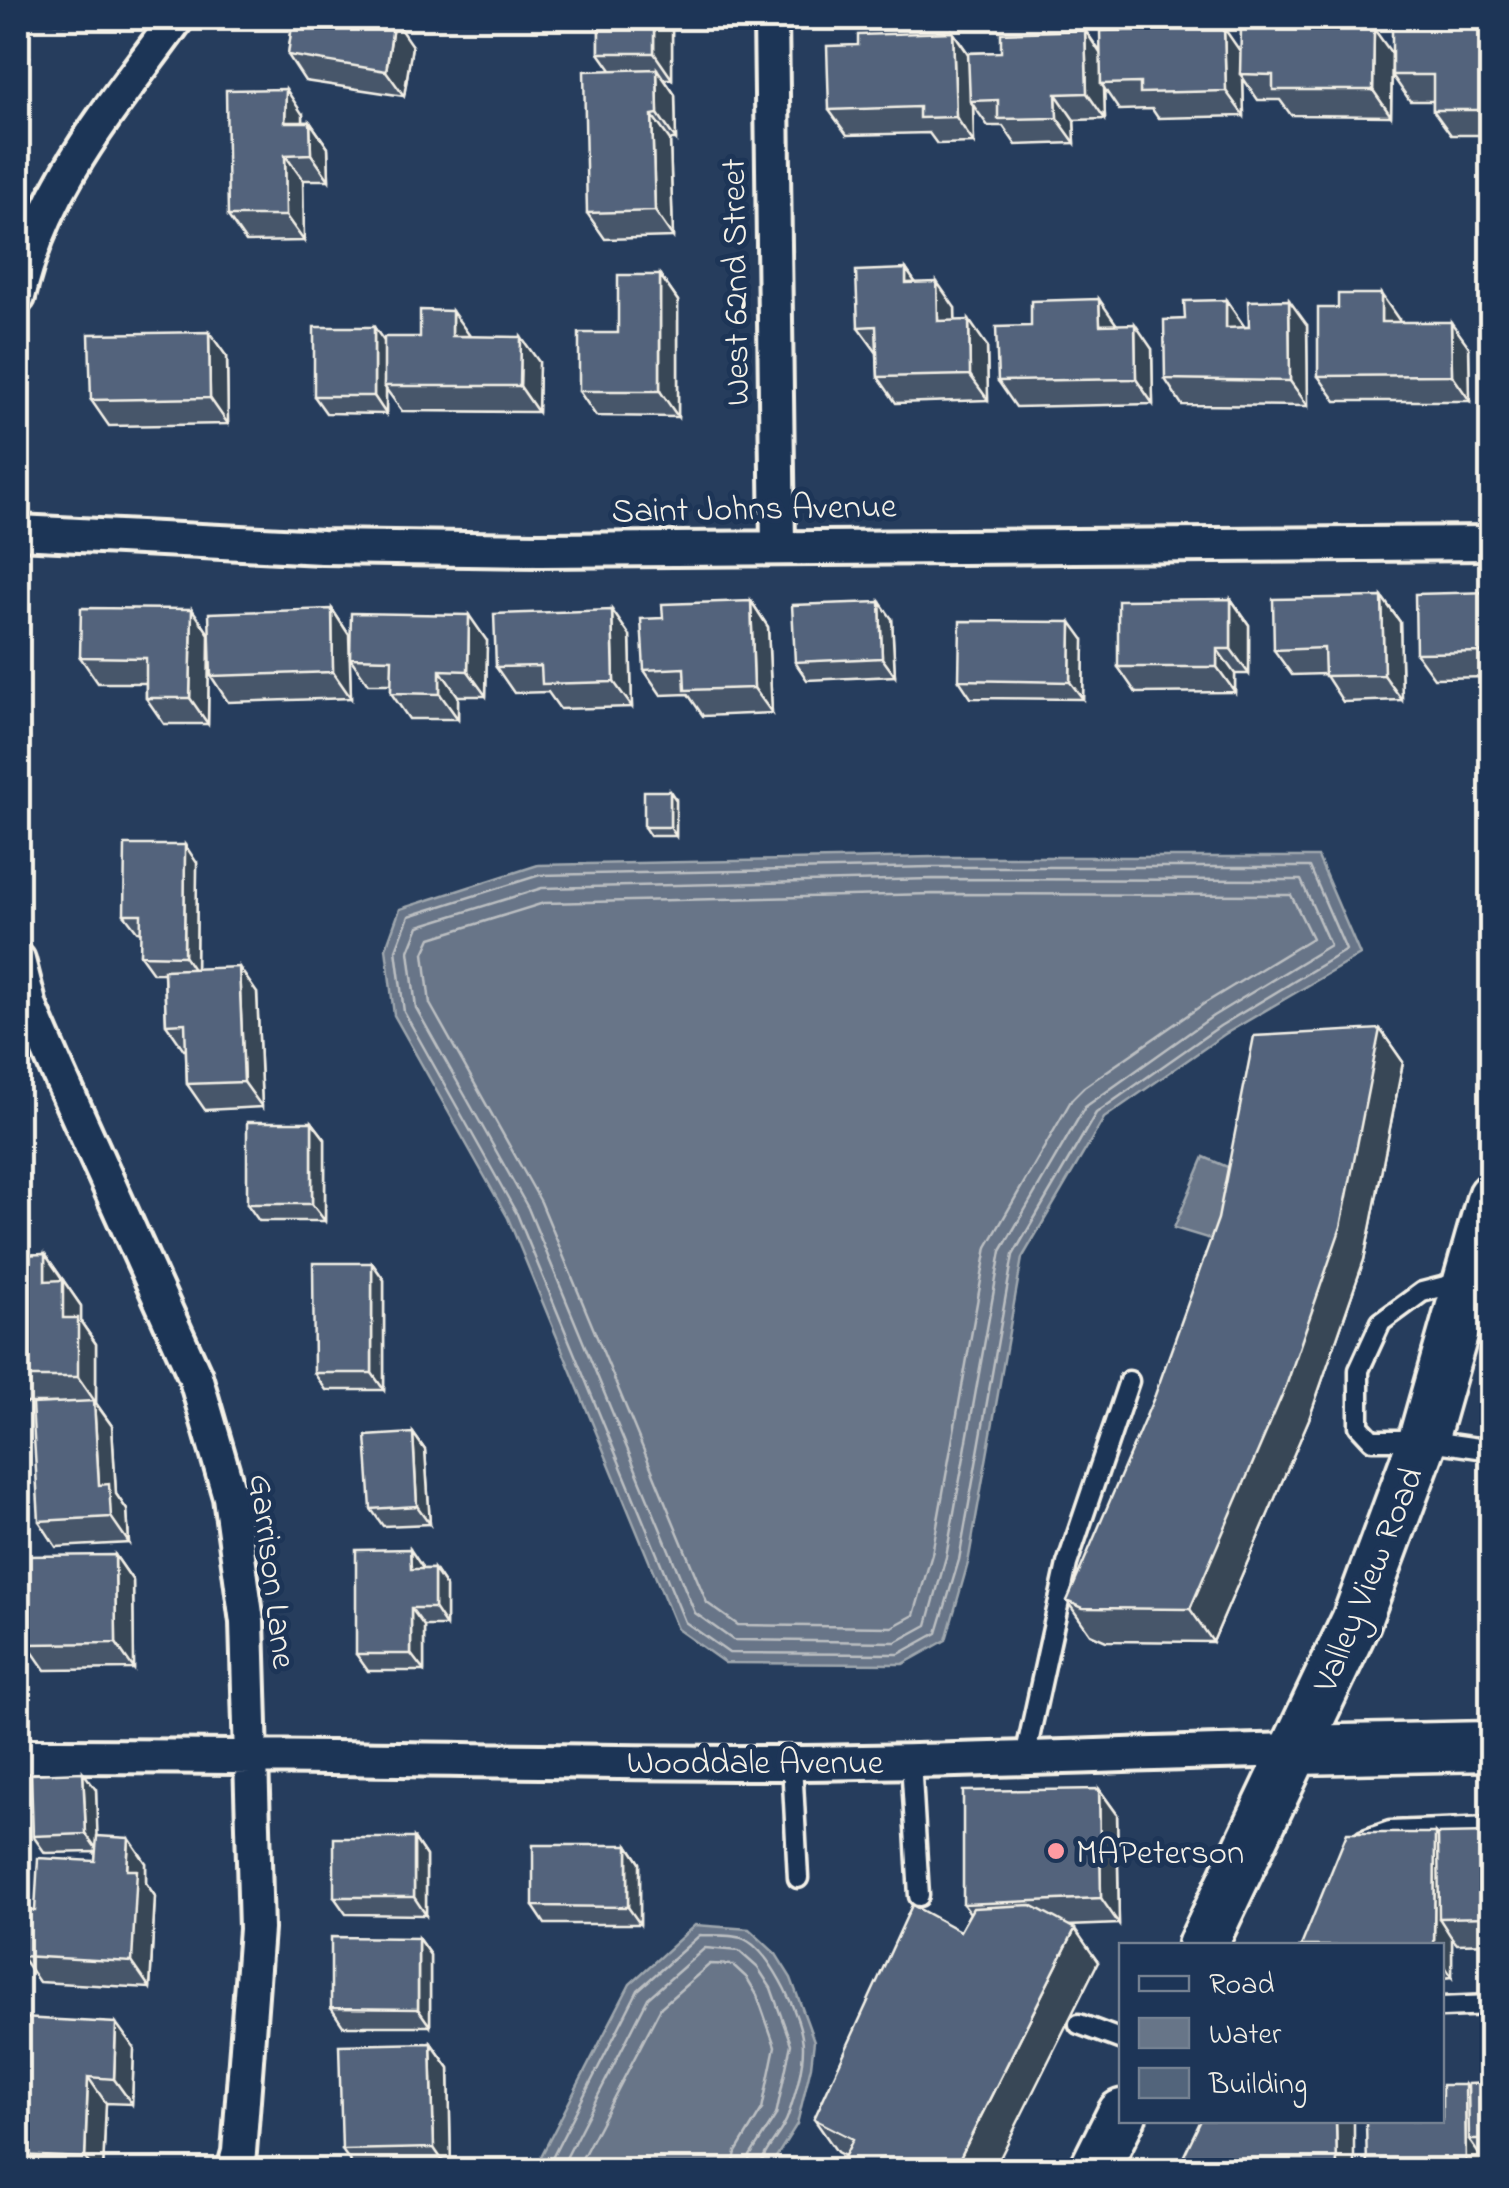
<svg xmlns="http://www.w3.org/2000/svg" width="1509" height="2188" font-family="'Indie Flower',sans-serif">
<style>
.water{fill:#677588;stroke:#9fa7ae;stroke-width:2.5}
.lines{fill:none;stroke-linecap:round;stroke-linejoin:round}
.shore{stroke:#bcbfc2;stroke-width:2.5}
.lane-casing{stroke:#f4f1e8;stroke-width:25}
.street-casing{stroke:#f4f1e8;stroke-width:40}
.secondary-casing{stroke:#f4f1e8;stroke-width:55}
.lane{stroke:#1d3557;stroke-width:18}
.street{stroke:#1d3557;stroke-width:32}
.secondary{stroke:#1d3557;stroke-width:48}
.wall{fill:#47566a;stroke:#f4f1e8;stroke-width:2.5}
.shaded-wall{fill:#394656;stroke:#f4f1e8;stroke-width:2.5}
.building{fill:#52647b;stroke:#f4f1e8;stroke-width:2.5}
.poi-dot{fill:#ff9aa2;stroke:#1d3557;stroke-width:4}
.labels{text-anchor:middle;stroke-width:10;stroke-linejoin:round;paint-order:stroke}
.street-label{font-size:35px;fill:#f4f1e8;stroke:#1d3557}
.poi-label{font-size:35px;fill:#f4f1e8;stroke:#1d3557;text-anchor:start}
</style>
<rect width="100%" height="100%" fill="#263d5d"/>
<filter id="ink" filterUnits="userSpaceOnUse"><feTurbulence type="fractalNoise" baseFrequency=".01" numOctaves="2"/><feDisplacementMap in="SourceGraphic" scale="20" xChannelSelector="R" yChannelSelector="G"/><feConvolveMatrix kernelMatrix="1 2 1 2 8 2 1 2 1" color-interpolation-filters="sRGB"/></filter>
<g filter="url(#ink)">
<path class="water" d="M932 857H1318L1360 955 1225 1034 1104 1118 1022 1258 968 1563 946 1640 903 1664 725 1663 677 1629 508 1218 394 1015 386 948 400 909 538 865Z
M1204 1157 1237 1171 1220 1242 1174 1228Z
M695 1925 749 1929 776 1954 791 1978 814 2041 811 2066 797 2124 768 2170H534L630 1984Z"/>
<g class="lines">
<path class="shore" d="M932 867H1310L1346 950 1220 1026 1096 1113 1013 1255 959 1560 937 1633 899 1654 729 1653 685 1622 517 1214 404 1012 396 950 409 916 540 875Z
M933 879 1301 880 1330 945 1213 1016 1085 1107 1001 1251 946 1557 927 1625 896 1642 733 1640 695 1613 528 1208 416 1008 409 951 419 926 542 888Z
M933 894 1291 895 1312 938 1205 1003 1084 1087 1072 1099 987 1247 932 1554 914 1615 892 1627 738 1625 707 1603 541 1202 430 1004 424 953 431 938 544 903Z
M546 2170 638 1990 700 1935C713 1936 735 1934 746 1940 772 1954 803 2019 803 2047 803 2070 795 2095 788 2116 782 2135 762 2150 760 2170
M560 2170 648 1998 705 1948 739 1951 758 1968 771 1988 791 2044 776 2115 750 2156 747 2170
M576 2170 661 2007 710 1964 733 1965 747 1978 757 1995 775 2046 762 2109 736 2152 732 2170"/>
<g class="lane-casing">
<path id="lane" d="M1461 1282 1422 1292 1381 1322 1359 1370V1426L1372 1440H1423L1492 1450
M1025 1757 1067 1564 1129 1381
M911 1760 919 1896
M792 1763 798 1878
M1364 1840 1390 1831 1492 1827
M1442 2007 1492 2005
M1079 2024 1122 2040"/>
</g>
<g class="street-casing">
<path id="street" d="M771 18 778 546
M18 297C44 184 112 108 177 18
M18 532 322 547 539 550 1492 543
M18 960 30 1007 59 1074 195 1376 230 1497 247 1622 256 1929 239 2152 234 2170
M18 1756C275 1755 531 1763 789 1763 957 1762 1126 1754 1295 1750"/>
</g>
<g class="secondary-casing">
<path id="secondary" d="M1295 1750 1492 1746
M1202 1946 1356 1621 1423 1440 1492 1197
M1094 2170 1122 2114"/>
</g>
<use href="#lane" class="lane"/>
<use href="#street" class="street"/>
<use href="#secondary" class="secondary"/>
</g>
<path class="wall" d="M18 18H65V23Z
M293 18H385L412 46 404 96 305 81 288 55Z
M599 18H672V79H664L675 95 676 140H670L673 237 605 239 587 213 611 70 599 53Z
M1492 24V135H1451L1433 110V101H1410L1392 75Z
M1085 30 1101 53 1241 52 1392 54 1391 116 1291 115 1280 100H1258L1243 78 1244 116 1158 118 1152 109 1119 110 1104 88 1105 119 1074 120 1075 143 1016 145 1003 126H988L973 105 974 143 937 144 929 133 847 135 829 110 858 45 953 32 968 53 1001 52Z
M303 115V122H310L328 148 329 180H303L304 241 246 242 228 216Z
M906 269 915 282 955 308V321L987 346 988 400 896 403 878 377 877 353 858 327Z
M660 275 678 301V417L596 416 579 391Z
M1226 300 1244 327 1307 325 1308 406 1182 405 1165 379 1185 319Z
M1399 320V322L1469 347 1470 401H1336L1318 376Z
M1116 324 1152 349 1153 404 1016 407 998 381Z
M374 327 384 342 470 337 539 362 538 412 402 411 386 389V414L326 413 314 396Z
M227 357 228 424 109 426 91 400Z
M1492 592V677L1434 678 1416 653Z
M1382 597 1400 622 1402 700 1343 702 1325 674 1292 675 1274 650Z
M1231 599 1249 625V674H1235V692L1136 693 1118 667Z
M751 601 768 627 772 713 703 716 688 694 661 695 644 670 663 618Z
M332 609 349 635 351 698 228 702 211 676 209 636 208 724H164L146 698V683H98L80 657 209 634Z
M892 619 895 676 807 680 795 662Z
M630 636 632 707 560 709 548 692 514 693 496 667Z
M1084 640 1083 699 971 698 959 680Z
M487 641 486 696H458V719H409L391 693V684H368L350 658Z
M676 800V836H650L644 827Z
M197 863 196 969 257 993 262 1107 205 1110 187 1084 186 1050H184L166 1024 164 973H153L140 955 141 932 137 931 124 914Z
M1380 1029 1403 1062 1364 1260 1309 1419 1213 1642 1106 1641 1090 1634 1067 1601Z
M312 1122 325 1139V1221H259L247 1204Z
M45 1254 81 1306V1322L96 1344V1403L112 1426 116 1494 127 1510 129 1543 56 1547 39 1521 57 1403H18V1255Z
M372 1263 384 1280V1390H326L314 1373Z
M413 1433 425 1450 430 1524 383 1526 371 1509Z
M115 1555 133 1581 134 1669 45 1670 27 1644Z
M422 1567 423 1569H434L446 1587V1626H424V1671H368L356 1654Z
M1099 1789 1117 1814 1119 1924 1069 1926 1098 1962 845 2156 837 2152 814 2119 960 1931 970 1913 963 1904Z
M96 1790 97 1836 146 1863V1883L155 1896 150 1988 39 1982 21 1956 35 1911 95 1861 96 1852 45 1853 33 1836Z
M1435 1833 1438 1836 1492 1833V1943L1457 1944 1452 1938V1977L1442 1978V1946H1301Z
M414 1838 426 1856V1915L346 1914 334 1897Z
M628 1845 640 1863V1924H545L533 1906Z
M418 1938 430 1955V2026H343L331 2008Z
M431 2043 449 2068 451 2170H356L342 2150Z
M134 2048 132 2104 106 2103 103 2170H26L18 2159V2097Z
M1492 2083V2165L1487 2166 1484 2161V2170H1367L1465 2085 1468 2089Z"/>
<path class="shaded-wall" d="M654 18H672V79L654 53Z
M394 20 412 46 404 96 386 71Z
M1224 28 1242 54 1240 74 1243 78 1244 116 1226 91Z
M1374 29 1392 54 1391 116 1373 90Z
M1085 30 1102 56 1101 84 1104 88 1105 119 1087 93Z
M953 32 971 58 970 101 973 105 974 143 956 117Z
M18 40 30 57 18 90Z
M657 69 675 95 676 140 658 114Z
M286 89 303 115V148L285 122Z
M1056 94 1074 120 1075 143 1057 118Z
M652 115 670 140 673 237 655 211Z
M310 122 328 148 329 180 311 154Z
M285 155 303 180 304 241 286 216Z
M906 269 924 295 906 283Z
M660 275 678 301V417L660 391Z
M937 282 955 308 956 347 938 321Z
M1381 294 1399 320V348L1381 322Z
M1099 299 1117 325H1100Z
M1226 300 1244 326V353L1226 328Z
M1289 300 1307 325 1308 406 1290 381Z
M452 311 470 336H452Z
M969 320 987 346 988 400 970 375Z
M1451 322 1469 347 1470 401 1452 375Z
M1135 324 1152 349 1153 404 1136 379Z
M374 327 386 344 384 386 386 389V414L374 396Z
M209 332 227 357 228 424 210 398Z
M521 337 539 362 538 412 520 386Z
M1382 597 1400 622 1402 700 1384 675Z
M1231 599 1249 625V674L1231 649Z
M751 601 768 627 772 713 754 688Z
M880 602 892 619 895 676 882 658Z
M192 609 209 634 208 724 190 698Z
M332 609 349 635 351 698 333 672Z
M612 610 630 636 632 707 614 682Z
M469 615 487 641 486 696 468 671Z
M1071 622 1084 640 1083 699 1070 682Z
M1217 649 1235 674V692L1217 667Z
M440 670 458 696V719L440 694Z
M670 791 676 800V836L670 827Z
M185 845 197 863 196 974 184 956Z
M239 967 257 993 262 1107 244 1082Z
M1380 1029 1403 1062 1364 1260 1309 1419 1213 1642 1190 1609Z
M312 1122 325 1139V1221L312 1204Z
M45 1254 81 1306V1322L96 1344V1403L78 1377 63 1318 45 1281Z
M372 1263 384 1280V1390L372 1373Z
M94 1401 112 1426 116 1494 127 1510 129 1543 111 1517 99 1485Z
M413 1433 425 1450 430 1524 417 1506Z
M410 1549 422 1567 423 1587 411 1569Z
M115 1555 133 1581 134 1669 116 1643Z
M434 1569 446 1587V1626L434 1608Z
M411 1608 424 1626V1671L411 1654Z
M83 1772 96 1790 98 1851 86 1834Z
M1099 1789 1117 1814 1119 1924 1101 1898Z
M1435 1833 1453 1858 1439 1918 1452 1938V1977L1442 1962V1946H1434Z
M129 1838 146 1863V1883L155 1896 150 1988 132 1962 127 1870Z
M414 1838 426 1856V1915L414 1897Z
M628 1845 640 1863V1924L628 1907Z
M1075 1929 1098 1962 994 2170H954Z
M418 1938 430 1955V2026L418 2009Z
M116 2023 134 2048 132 2104 114 2079Z
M431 2043 449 2068 451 2170H449L434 2148Z
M88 2077 106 2103 103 2170H94L85 2158Z
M1465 2085 1483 2110 1469 2140 1484 2161V2170H1466Z
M1336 2120H1354V2170H1337Z"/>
<path class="building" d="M293 18H375L394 20 386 71 288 55Z
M599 18H654V53H599Z
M1392 24H1492V110H1433V75H1392Z
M1224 28 1226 91 1140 93V83L1101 84 1100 31Z
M1241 28 1374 29 1373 90H1273V75L1240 74Z
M1085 30 1087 93 1056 94 1057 118 998 119V100L970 101 968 53 1001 52V33Z
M953 32 956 117 919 118V107L829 110 827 46 858 45V35Z
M657 69 658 114 652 115 655 211 587 213 584 71Z
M286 89 285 122H310L311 154 285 155 286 216H228L226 90Z
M906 269V283L937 282 938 321 969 320 970 375 878 377 876 326 858 327 856 271Z
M618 275H660V391H579V333H618Z
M1338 294H1381V322H1451L1452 375 1318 376V308H1338Z
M1099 299 1100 325 1135 324 1136 379 998 381 996 327 1031 326V301Z
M1226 300V328L1249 327 1248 301 1289 300 1290 381 1165 379 1164 320 1185 319 1184 301Z
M420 310 452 311V336L521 337 520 386H384V337H420Z
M314 327H374V396H314Z
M209 332 210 398 91 400 89 334Z
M1492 592V652L1416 653 1415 594Z
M1382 597 1384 675 1325 676 1324 648 1274 650 1273 599Z
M1231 599V649H1217V667H1118V600Z
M751 601 754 688 685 690 684 668 644 670 641 619 663 618 662 604Z
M880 602 882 658 795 662 792 605Z
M81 608 192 609 190 698H146V658L80 657Z
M332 609 333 672 211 676 209 613Z
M612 610 614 682 542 684 541 666 496 667 494 614Z
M351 613 469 615 468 671 440 670V694L391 693 392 659 350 658Z
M960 621 1071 622 1070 682 959 680Z
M644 791H670V827H644Z
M125 845H185L184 956 140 955 141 914H124Z
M239 967 244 1082 187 1084 185 1023 166 1024 164 970Z
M1380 1029 1341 1227 1286 1386 1190 1609 1083 1608 1067 1601 1155 1395 1218 1219 1254 1036Z
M247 1122H312V1204H247Z
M45 1254V1281L63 1280V1318H78V1377H18V1255Z
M313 1263H372V1373H314Z
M94 1401 99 1485 109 1484 111 1517 39 1521 32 1404Z
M413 1433 417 1506 371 1509 366 1436Z
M410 1549 411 1569H434V1608H411V1654H356V1550Z
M115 1555 116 1643 27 1644 26 1556Z
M83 1772 86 1834 33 1836 31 1774Z
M1099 1789 1101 1898 963 1904V1791Z
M1347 1833H1435L1434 1946H1301Z
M1492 1833V1917L1439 1918 1438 1834Z
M97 1836 129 1838 127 1870H137L132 1962 21 1956 24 1910 35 1911 38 1858 95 1861Z
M334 1838H414V1897H334Z
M533 1845H628V1907L533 1906Z
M912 1905 960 1931 973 1908 1031 1905 1075 1929 954 2170H838L853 2139 814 2119Z
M331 1937 418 1938V2009L331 2008Z
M21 2018 116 2023 114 2079 88 2077 85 2158 18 2155V2097Z
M431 2043 434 2148 342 2150 339 2045Z
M1492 2083V2140H1469L1468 2084Z
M1442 2085H1465L1466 2170H1367L1366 2120H1442Z
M1201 2120H1336L1337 2170H1177Z"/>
</g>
<circle class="poi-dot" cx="1056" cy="1851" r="10"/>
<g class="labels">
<g class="street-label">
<text transform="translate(734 282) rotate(-91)" y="12">West 62nd Street</text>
<text transform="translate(754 507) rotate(-1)" y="12">Saint Johns Avenue</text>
<text transform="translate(274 1571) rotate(83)" y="12">Garrison Lane</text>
<text transform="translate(1367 1579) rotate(-68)" y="12">Valley View Road</text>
<text x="755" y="1773">Wooddale Avenue</text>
</g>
<g class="poi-label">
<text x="1076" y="1863">MAPeterson</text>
</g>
</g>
<rect width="1509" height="2188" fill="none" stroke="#1d3557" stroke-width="60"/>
<rect x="30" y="30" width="1449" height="2128" fill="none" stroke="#f4f1e8" stroke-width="4" filter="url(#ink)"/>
<rect x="1119" y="1943" width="325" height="180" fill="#1d3557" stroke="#738091" stroke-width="2.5"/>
<rect x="1139" y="1976" width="50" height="15" fill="#1d3557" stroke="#738091" stroke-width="2.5"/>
<text x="1209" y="1993" font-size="30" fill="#f4f1e8">Road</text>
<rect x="1139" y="2018" width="50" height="30" fill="#677588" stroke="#738091" stroke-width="2.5"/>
<text x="1209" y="2043" font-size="30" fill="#f4f1e8">Water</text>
<rect x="1139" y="2068" width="50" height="30" fill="#52647b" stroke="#738091" stroke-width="2.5"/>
<text x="1209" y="2093" font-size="30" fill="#f4f1e8">Building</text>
</svg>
